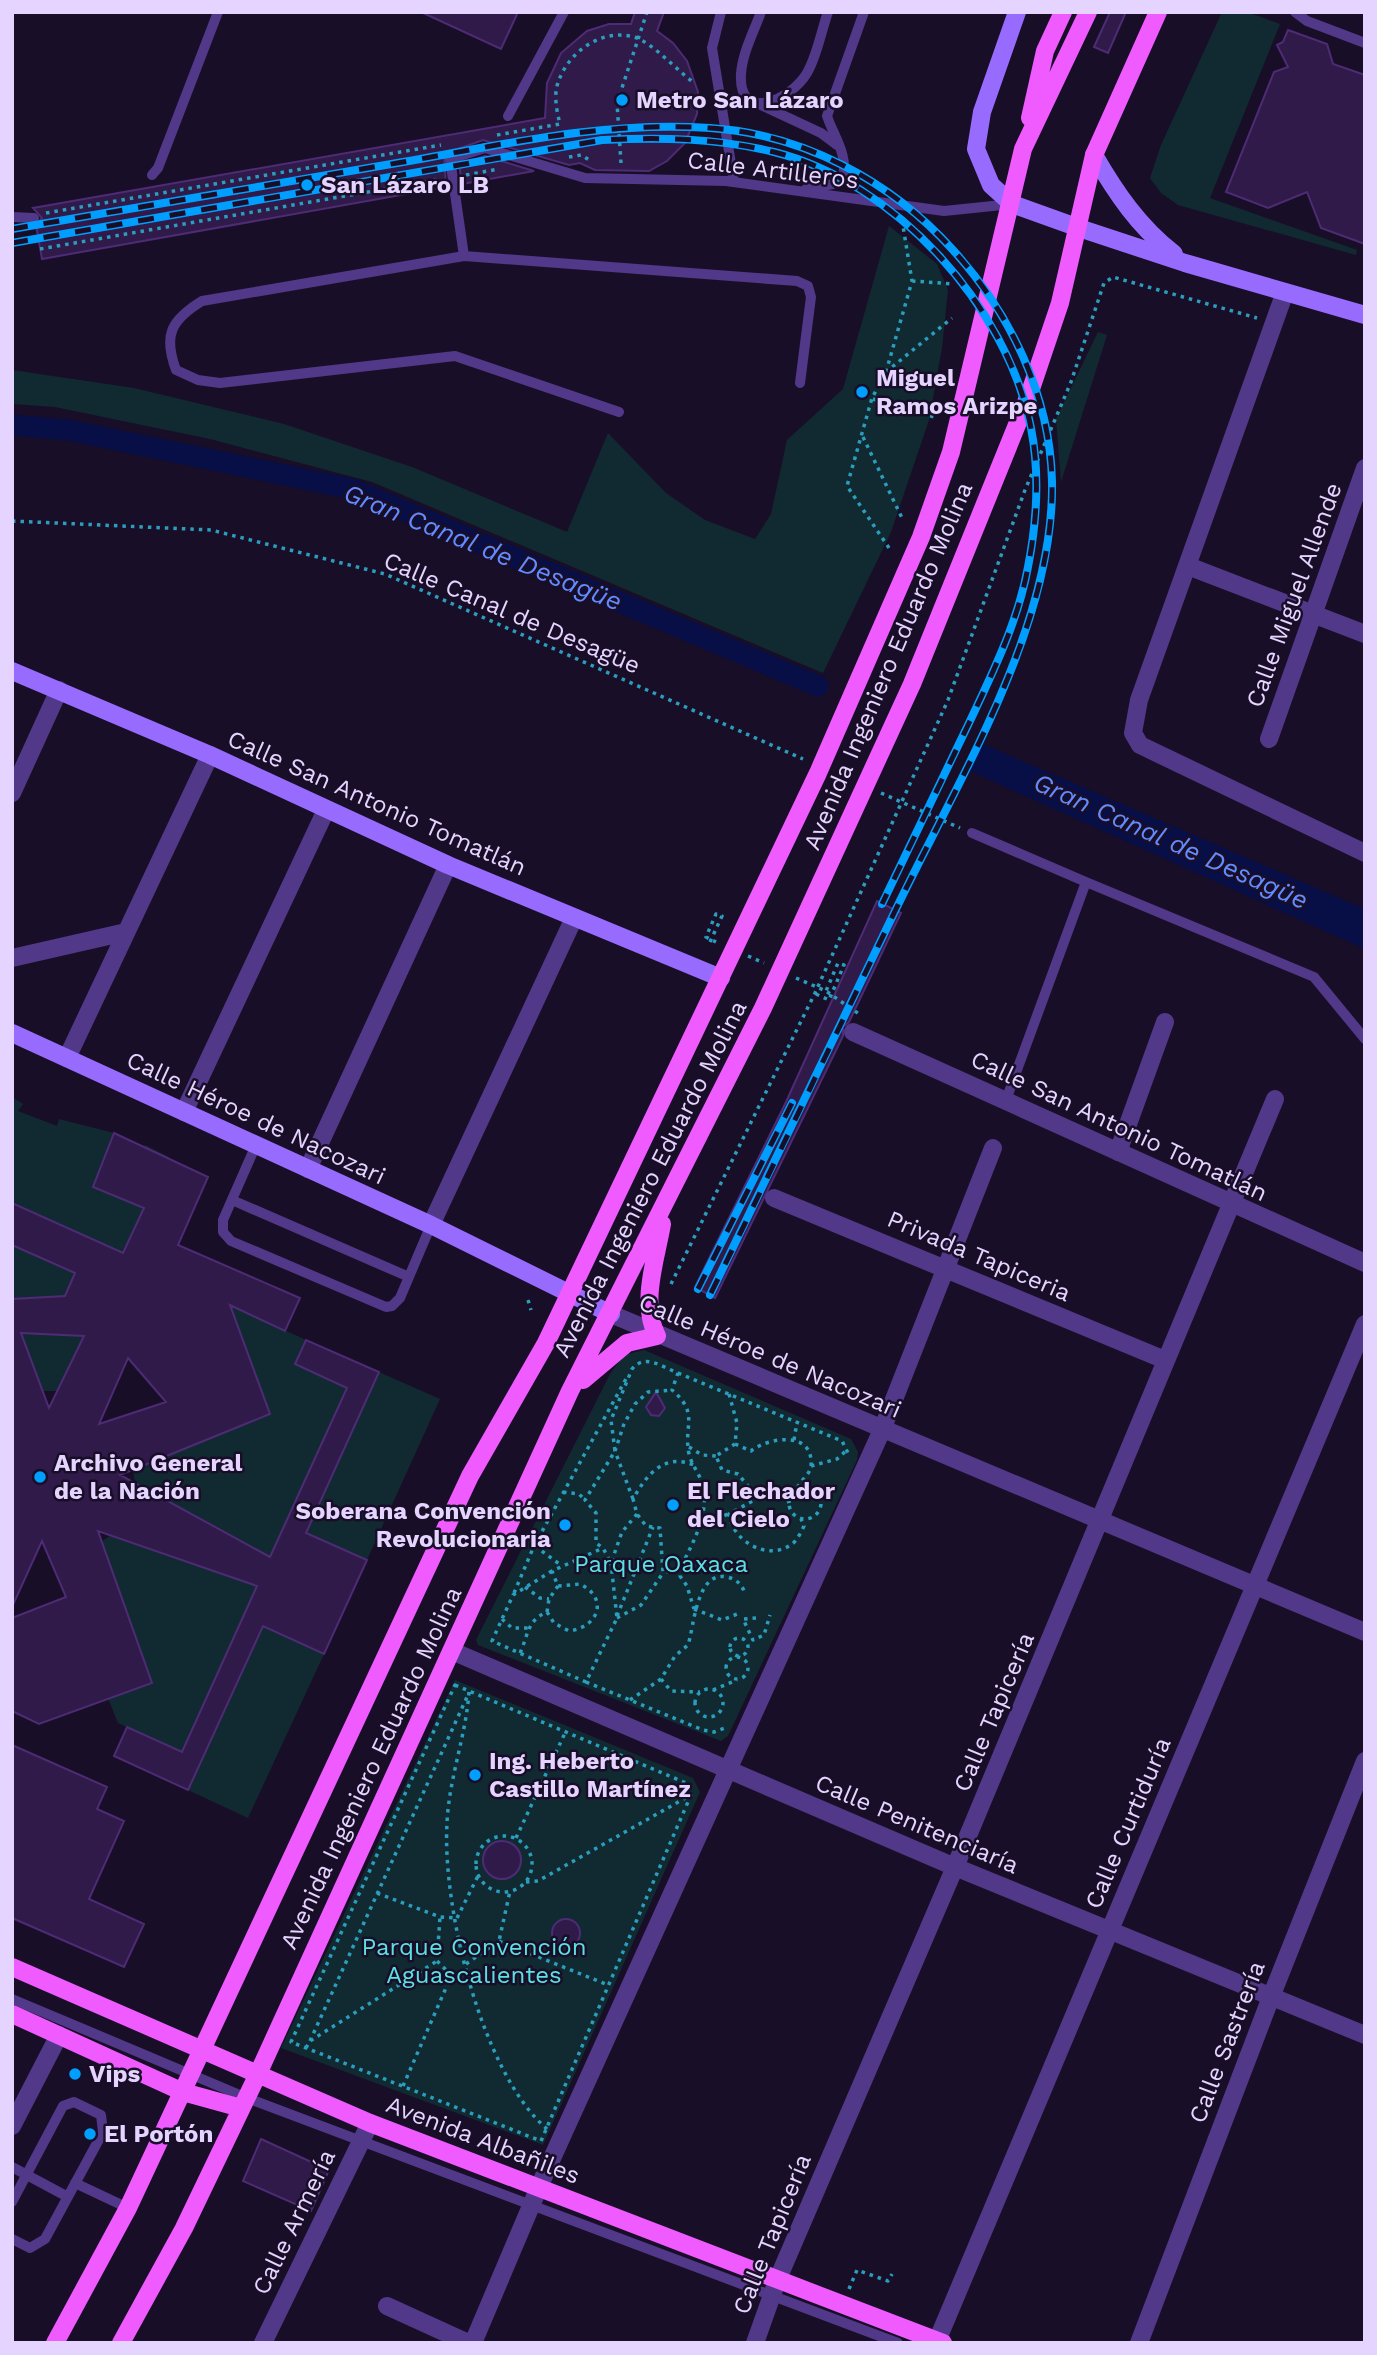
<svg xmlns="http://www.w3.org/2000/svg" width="1377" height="2355" font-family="'Work Sans',sans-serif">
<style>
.green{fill:#112a31}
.water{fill:#080e46}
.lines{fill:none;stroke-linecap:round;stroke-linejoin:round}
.canal{stroke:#080e46;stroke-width:21}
.building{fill:#301a49;stroke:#4e2b75;stroke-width:2;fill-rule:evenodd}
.path{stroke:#2b9dbd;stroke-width:3.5;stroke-dasharray:3.5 5;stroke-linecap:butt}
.lane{stroke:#513888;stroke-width:10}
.street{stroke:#513888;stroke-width:18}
.secondary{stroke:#986bff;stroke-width:18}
.primary{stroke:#ef5bff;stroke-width:18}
.rail-casing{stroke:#009fff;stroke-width:8}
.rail{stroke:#190e27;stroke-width:5;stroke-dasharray:16;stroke-linecap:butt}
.poi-dot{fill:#009fff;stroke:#190e27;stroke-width:2.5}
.labels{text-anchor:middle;stroke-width:5;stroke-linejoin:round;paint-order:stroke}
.poi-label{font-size:24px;font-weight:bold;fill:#e5d4ff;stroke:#190e27;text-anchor:start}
.street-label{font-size:24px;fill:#e5d4ff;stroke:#190e27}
.park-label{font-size:24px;fill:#5be0e4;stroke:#190e27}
.water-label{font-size:26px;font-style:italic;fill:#628bff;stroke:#190e27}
</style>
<rect width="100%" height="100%" fill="#190e27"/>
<path class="green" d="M1222 12H1247L1280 24 1210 198 1357 250 1356 255 1178 205 1161 193 1150 178 1161 145Z
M889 226 937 264 948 290 942 348 929 420 891 532 823 673 372 482 210 439 55 407 12 404V370L134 388 284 424 412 467 567 532 608 433 666 493 705 520 755 539 771 514 787 440 843 389Z
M1098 332 1107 335 1061 482 1056 419Z
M12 1097 23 1104 18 1111 57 1126 59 1119 114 1133 93 1187 122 1199 145 1145 169 1157 57 1391H43L12 1310Z
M230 1305 306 1340 296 1364 347 1388 270 1557 135 1483 133 1470 270 1414Z
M644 1350 851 1439 858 1452 857 1460 728 1736 721 1741 478 1645 476 1640 610 1374 624 1355Z
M379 1372 440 1399 367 1560 306 1533Z
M110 1536 257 1586 182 1752 118 1723 108 1698 152 1683 102 1541Z
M263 1626 324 1654 248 1818 188 1790Z
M455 1680 693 1778 700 1792 543 2145 281 2048Z"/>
<path class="water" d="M983 744 1365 909V949L970 771Z"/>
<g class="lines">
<path class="canal" d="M12 425 68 430 352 489 818 686"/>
</g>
<path class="building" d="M421 12H518L501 49Z
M635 12H664L657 31 673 43 687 61 698 92 697 114 685 143 667 161 649 171 595 170 580 163 569 165 483 140 444 154 446 187 42 259 36 225 42 218 33 208 545 118 547 83 561 53 587 31 609 24H631Z
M1110 12H1126L1108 53 1094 47Z
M1288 30 1327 44 1333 64 1365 75V244L1321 228 1307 192 1268 208 1226 192 1274 72 1288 67 1277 45 1283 42Z
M485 156 534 171 462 184 459 164Z
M877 901 901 913 849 1022 843 1027V1036L715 1298 695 1287 786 1102Z
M114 1133 208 1177 178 1245 300 1298 285 1331 230 1305 270 1414 120 1475 270 1557 347 1388 295 1364 306 1340 379 1372 306 1533 367 1560 324 1654 263 1626 188 1790 114 1756 127 1727 182 1752 257 1586 98 1531 152 1683 39 1724 12 1711V1618L66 1597 42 1541 12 1607V1299L65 1296 75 1273 12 1245V1203L123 1253 144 1208 93 1187ZM21 1333 84 1336 49 1408ZM128 1358 166 1402 99 1424Z
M656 1392 665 1408 659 1416 651 1415 646 1407Z
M12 1745 107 1787 97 1809 124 1821 89 1899 144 1924 124 1967 12 1918Z
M483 1860a19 19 0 1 1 38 0a19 19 0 1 1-38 0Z
M552 1933a14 14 0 1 1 28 0a14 14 0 1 1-28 0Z
M261 2139 329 2170 311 2211 243 2181Z"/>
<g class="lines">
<path class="path" d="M497 135 560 124C557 112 554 98 557 86 566 53 602 26 637 38 653 44 678 71 693 82
M569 157 581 155 591 161
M621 163 617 103 647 12
M466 175 499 169
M46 213 441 145
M40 249 437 180
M912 281 954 284
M886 372 912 281 902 220
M873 399 934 417
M863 437 902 518
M12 521 211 530 385 574 803 759
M889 548 847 486 872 398 886 372 952 318
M881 793 960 828
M710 942 722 916 716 914 706 937 716 942
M748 956 764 963
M796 978 826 991 859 1014
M816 994 829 1000 844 965 838 963 826 991
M671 1284 815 993 948 700 1025 490 1071 382 1104 283 1113 277 1257 318
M528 1300 531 1310
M678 1373 842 1441 849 1455
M729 1394 737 1423 735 1444 716 1456 722 1470 738 1474 758 1498
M794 1440 797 1422
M735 1444 751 1451C769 1437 814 1430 811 1466 810 1475 800 1480 797 1489
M689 1447 702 1455 716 1456
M811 1466 837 1459 848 1449
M789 1503a16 16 0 1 1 32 0a16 16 0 1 1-32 0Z
M563 1492 579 1494 585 1500
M633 1499 615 1451 624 1424 635 1404 648 1392 672 1390
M789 1503 784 1490 771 1487 758 1498 729 1514C732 1541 768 1562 792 1544 797 1541 801 1532 804 1526L801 1519
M637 1514 622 1532 611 1563 603 1548 596 1543V1513L585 1500 615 1451 611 1420 632 1369C645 1353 662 1367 678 1373L672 1390C700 1414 683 1425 689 1454 692 1467 702 1476 704 1490 707 1519 693 1542 681 1567L663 1573
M701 1526 728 1514
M535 1546 562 1566
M681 1567 680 1576 687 1586 694 1609
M552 1571 513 1595 492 1641 586 1682 617 1618 611 1563
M525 1587 540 1598 549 1599
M514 1593 534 1546 627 1377
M694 1609 722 1620 740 1613
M547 1612 549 1599 558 1586
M617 1616 653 1527
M617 1618 641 1605 663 1573 660 1528 646 1526 637 1514 633 1499C647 1474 664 1453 694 1465
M756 1618 743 1619 753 1640 764 1635 770 1615
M502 1619 512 1628H528
M730 1647a9 9 0 1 1 18 0a9 9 0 1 1-18 0Z
M520 1653C528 1636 527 1620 547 1612L554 1623 569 1631C599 1627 609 1598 580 1584L558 1586 552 1571 603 1548
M726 1668a11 11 0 1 1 22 0a11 11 0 1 1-22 0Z
M661 1679 671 1691 700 1692
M586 1682 703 1730 714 1732 725 1728
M455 1685 686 1783 691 1795 541 2141 291 2042Z
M695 1703a14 14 0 1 1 28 0a14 14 0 1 1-28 0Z
M713 1690 737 1680
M469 1692C466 1736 449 1778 447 1823 442 1906 481 2072 547 2129
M630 1700 661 1679 675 1656 688 1645C694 1628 696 1570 727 1577 735 1579 741 1583 744 1591
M476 1864a28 28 0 1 1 56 0a28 28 0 1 1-56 0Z
M516 1838 565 1733
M526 1882 538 1881 689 1796
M377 1893 440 1917 457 1918
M457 1918 478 1876
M499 1941 608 1985
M466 1964 499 1941 510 1891
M310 2041 467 1697
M306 2048 310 2041 437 1961
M403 2086 449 1981V1973L437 1961 440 1917
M849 2289 857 2270 888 2281 892 2274"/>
<path class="lane" d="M721 12 712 48 734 182
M761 12C754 31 742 54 741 74 738 124 791 100 807 73 817 56 821 32 828 12
M1295 12 1307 21 1365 43
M761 105 821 133 837 145
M508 116 564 12
M152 175 158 168 218 12
M806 189 833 184 843 177C848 154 834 137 827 116L864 12
M12 217 34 218
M464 256 450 159 485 148 585 178 726 181 944 211 1012 204
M619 412 455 356 220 383 198 380 176 370C163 335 171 320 202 301L464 256 797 281 808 286 811 297 800 383
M972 833 1086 882
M1006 1100 1086 882 1314 977 1365 1039
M256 1145 223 1220V1232L231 1241 386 1307 392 1306 400 1298 431 1225
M232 1200 409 1277
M12 1999 247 2098 898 2343
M12 2167 68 2197
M75 2183 128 2208
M12 2202 63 2106 74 2102 101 2115 103 2132 45 2239 30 2248 12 2239"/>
<path class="street" d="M1285 292 1139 700 1133 733 1140 745 1365 853
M1188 566 1365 634
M1269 739 1365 468
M12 793 59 690
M12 958 126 932
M853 1032 1365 1263
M67 1058 210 755
M184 1112 326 810
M1118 1152 1165 1022
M308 1169 448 865
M774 1198 1165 1360
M431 1225 574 918
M611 1314 1365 1632
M452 1651 955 1867 1365 2035
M12 2126 59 2035
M387 2306 468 2343
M937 2341 1365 1324
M263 2343 370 2123
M473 2343 539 2187 882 1430 993 1148
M755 2343 777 2281 955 1867 1275 1099
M1139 2343 1271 1997 1365 1761"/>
<path class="secondary" d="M1017 12 982 112 976 149 991 185 1012 204 1079 228 1185 263 1365 315
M1094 155C1116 193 1139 227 1174 254
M12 671 210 755 448 865 721 978
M12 1033 431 1225 611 1314"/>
<path class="primary" d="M1030 118 1045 51 1063 12
M583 1380 627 1343 657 1336C640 1303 656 1259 662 1224
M12 1967 370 2123 943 2343
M12 2014 183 2092 241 2108
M55 2343 128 2208 470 1476 546 1343 818 773 921 537 951 452 1023 149 1088 12
M121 2343 184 2228 257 2076 570 1391 763 1008 912 684 1029 395 1060 303 1094 155 1158 12"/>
<g class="rail-casing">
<path id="rail" d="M12 229C142 207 273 184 403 162 506 144 604 121 710 128 803 134 891 181 953 250 1010 313 1050 395 1052 481 1055 625 957 782 896 909 834 1038 773 1167 710 1295
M12 243 602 140C660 137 717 138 774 152 895 182 1007 306 1031 428 1040 474 1037 521 1028 567 1018 622 992 674 969 723 940 784 911 844 882 904
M698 1289 792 1103"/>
</g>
<use href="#rail" class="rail"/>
</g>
<g class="poi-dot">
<circle cx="622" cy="100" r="7"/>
<circle cx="307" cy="185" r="7"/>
<circle cx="862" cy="392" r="7"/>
<circle cx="40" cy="1477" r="7"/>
<circle cx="673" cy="1505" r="7"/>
<circle cx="565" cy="1525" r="7"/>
<circle cx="475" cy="1775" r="7"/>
<circle cx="75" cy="2074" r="7"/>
<circle cx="90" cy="2134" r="7"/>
</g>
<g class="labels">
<g class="poi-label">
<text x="636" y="108">Metro San Lázaro</text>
<text x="321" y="193">San Lázaro LB</text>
<text x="876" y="386">Miguel<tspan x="876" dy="28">Ramos Arizpe</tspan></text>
<text x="54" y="1471">Archivo General<tspan x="54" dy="28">de la Nación</tspan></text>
<text x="687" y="1499">El Flechador<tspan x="687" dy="28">del Cielo</tspan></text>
<text x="551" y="1519" text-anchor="end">Soberana Convención<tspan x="551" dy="28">Revolucionaria</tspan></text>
<text x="489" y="1769">Ing. Heberto<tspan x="489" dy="28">Castillo Martínez</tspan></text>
<text x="89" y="2082">Vips</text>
<text x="104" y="2142">El Portón</text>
</g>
<g class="street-label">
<text transform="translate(773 170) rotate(7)" y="8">Calle Artilleros</text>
<text transform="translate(1294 595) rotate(-70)" y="8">Calle Miguel Allende</text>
<text transform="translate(512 613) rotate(23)" y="8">Calle Canal de Desagüe</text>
<text transform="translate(888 666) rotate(-67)" y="8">Avenida Ingeniero Eduardo Molina</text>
<text transform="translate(377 803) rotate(24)" y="8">Calle San Antonio Tomatlán</text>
<text transform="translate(256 1118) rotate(25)" y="8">Calle Héroe de Nacozari</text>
<text transform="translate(1119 1126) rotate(25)" y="8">Calle San Antonio Tomatlán</text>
<text transform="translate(650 1179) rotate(-63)" y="8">Avenida Ingeniero Eduardo Molina</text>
<text transform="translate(979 1256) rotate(23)" y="8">Privada Tapiceria</text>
<text transform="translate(770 1356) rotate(23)" y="8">Calle Héroe de Nacozari</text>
<text transform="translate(994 1712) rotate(-67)" y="8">Calle Tapicería</text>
<text transform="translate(371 1768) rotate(-65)" y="8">Avenida Ingeniero Eduardo Molina</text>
<text transform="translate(1128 1823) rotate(-67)" y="8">Calle Curtiduría</text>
<text transform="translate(917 1824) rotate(23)" y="8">Calle Penitenciaría</text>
<text transform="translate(1227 2042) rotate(-69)" y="8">Calle Sastrería</text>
<text transform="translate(483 2140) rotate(21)" y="8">Avenida Albañiles</text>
<text transform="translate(294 2222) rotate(-64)" y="8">Calle Armería</text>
<text transform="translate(772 2234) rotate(-68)" y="8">Calle Tapicería</text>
</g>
<g class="park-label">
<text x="661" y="1572">Parque Oaxaca</text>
<text x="474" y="1955">Parque Convención<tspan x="474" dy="28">Aguascalientes</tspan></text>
</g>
<g class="water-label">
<text transform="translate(483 547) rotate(22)" y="9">Gran Canal de Desagüe</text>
<text transform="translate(1171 841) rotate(24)" y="9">Gran Canal de Desagüe</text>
</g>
</g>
<rect width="1377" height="2355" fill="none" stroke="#e5d4ff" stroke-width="28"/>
</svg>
